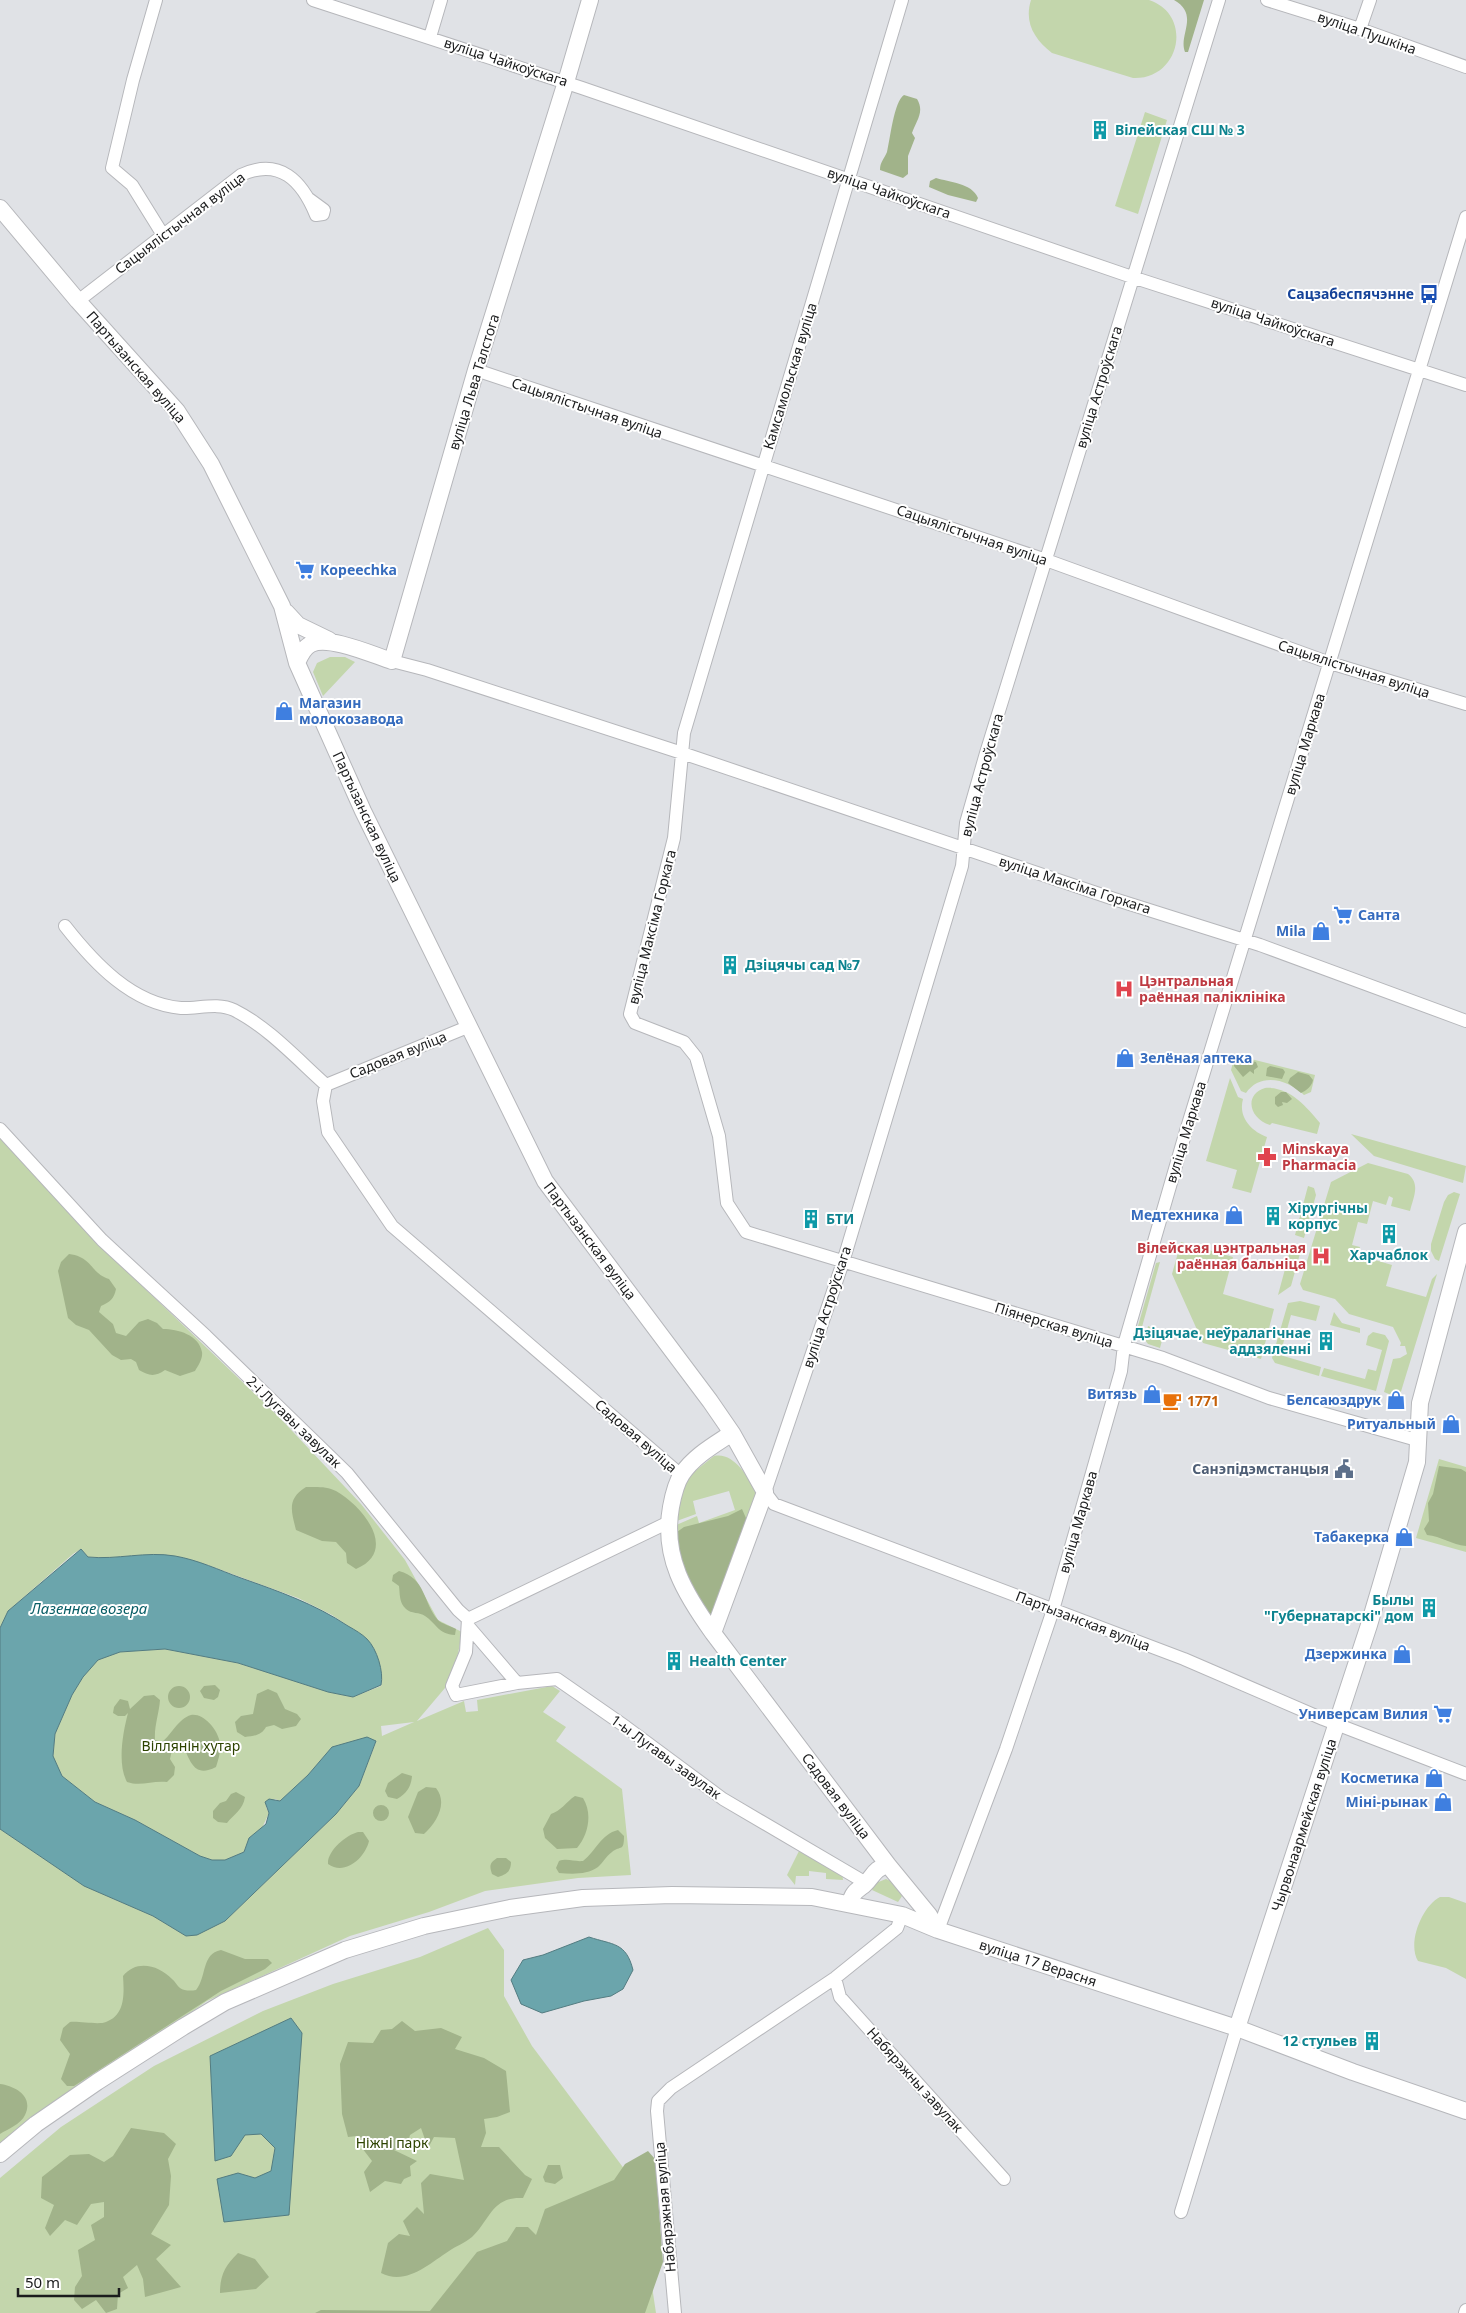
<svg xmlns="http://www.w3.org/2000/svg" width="1466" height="2313" font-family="'Noto Sans',sans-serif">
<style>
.green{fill:#c3d6ac;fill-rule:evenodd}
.forest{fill:#a1b38a}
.water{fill:#6ba5ac;stroke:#537c81}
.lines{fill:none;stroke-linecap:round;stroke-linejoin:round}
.street-casing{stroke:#b6b7bb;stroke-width:14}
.secondary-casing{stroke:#b6b7bb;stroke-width:18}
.street{stroke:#fff;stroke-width:12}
.secondary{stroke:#fff;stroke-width:16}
.labels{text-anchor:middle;stroke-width:4;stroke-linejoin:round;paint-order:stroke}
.street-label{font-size:14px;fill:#1b1c1d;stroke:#fff}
.culture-label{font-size:14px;font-weight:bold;fill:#0d838f;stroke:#fff;text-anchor:start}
.transit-label{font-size:14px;font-weight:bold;fill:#164399;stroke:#fff;text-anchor:end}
.shop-label{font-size:14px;font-weight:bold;fill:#366cbe;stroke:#fff;text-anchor:end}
.health-label{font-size:14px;font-weight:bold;fill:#be3a42;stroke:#fff;text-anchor:start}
.food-label{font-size:14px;font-weight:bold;fill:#c56008;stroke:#fff;text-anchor:start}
.service-label{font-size:14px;font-weight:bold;fill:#4e5e75;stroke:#fff;text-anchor:end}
.park-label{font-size:14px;fill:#2d4300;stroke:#fff}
.water-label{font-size:15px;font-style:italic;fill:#095e66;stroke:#fff}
</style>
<rect width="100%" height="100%" fill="#e0e2e6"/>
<path class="green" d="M1031 0H1149C1194 15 1180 80 1133 78L1052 53C1034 39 1024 22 1031 0Z
M1145 112 1167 120 1138 214 1115 206Z
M330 657H345L355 662 323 696 313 672 317 663Z
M1235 1055 1315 1075 1311 1092 1304 1095C1288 1079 1260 1072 1246 1093L1241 1091 1231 1070Z
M1230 1078 1238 1097 1243 1099C1238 1117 1251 1131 1267 1137L1251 1193 1232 1188 1237 1170 1206 1161Z
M1265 1088C1289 1086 1306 1106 1320 1123L1317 1134 1272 1123 1270 1125C1250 1119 1243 1095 1265 1088Z
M1351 1134 1466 1166 1463 1183 1374 1156Z
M0 1135 20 1155 91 1237 278 1416 361 1504 405 1560 438 1620 462 1632 458 1654 445 1688 417 1721 464 1701 466 1712 478 1711 477 1700 552 1686 560 1691 543 1712 566 1727 556 1741 622 1789 631 1875 578 1878 485 1891 429 1912 350 1936 207 2001 167 2029 35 2115 0 2143V1829L84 1886 153 1916 186 1936 225 1921 336 1814 359 1786 376 1742 367 1738 332 1747 308 1775 280 1801 275 1799 266 1807 269 1813 262 1828 249 1838 244 1852 225 1860H212L200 1856 135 1820 95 1802 62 1776 53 1757 55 1734 72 1695 83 1677 97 1660 120 1652 165 1649 238 1663 328 1692 353 1697 381 1686 382 1679 366 1638 332 1615 298 1598 205 1564 88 1557 81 1549 73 1554 8 1611 0 1628ZM414 1722 382 1736 381 1726Z
M1368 1163 1408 1174C1421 1184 1413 1198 1410 1211L1391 1206 1393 1198 1389 1196 1386 1205 1373 1201 1367 1224 1358 1222 1352 1245 1360 1247 1358 1255 1392 1265 1386 1286 1426 1297 1432 1279 1437 1274 1399 1398 1384 1392 1393 1359 1400 1358 1407 1354 1405 1346H1400L1401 1343 1393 1327 1349 1314 1335 1299 1303 1290 1300 1284 1331 1182Z
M1308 1186 1314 1188 1316 1195 1304 1238 1295 1235Z
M1454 1192 1460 1194 1439 1261 1435 1259 1431 1251V1244L1444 1202 1448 1195Z
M1181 1242 1233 1257 1223 1294 1274 1309 1261 1359 1203 1343 1172 1274Z
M1291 1247 1301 1250 1291 1286 1278 1295Z
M1160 1262 1142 1327 1140 1328 1138 1326 1156 1263Z
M1300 1301 1320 1306 1316 1321 1291 1315 1280 1355 1321 1367 1319 1376 1275 1363 1272 1358 1288 1303Z
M1334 1312 1342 1323 1360 1328V1333L1330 1325Z
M1148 1326 1164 1333 1160 1348 1148 1344 1145 1340Z
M1373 1332 1385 1335 1389 1341 1376 1391 1321 1376 1324 1368 1365 1379 1368 1369 1376 1371 1382 1350 1366 1345 1368 1336Z
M714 1456C734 1452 746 1476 757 1490L714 1621 681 1570 674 1526 697 1516 699 1523 735 1510 729 1491 693 1501 696 1514 674 1522 685 1479Z
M1439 1459 1466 1467V1552L1416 1538Z
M799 1851 842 1872 843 1880 826 1879V1873L809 1871V1876H796L795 1885 787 1875Z
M886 1879C894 1882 899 1888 902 1896L898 1902 872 1890 876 1883Z
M1440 1897H1449L1466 1903V1979L1446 1968 1418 1961C1407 1943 1422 1906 1440 1897Z
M488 1928 504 1950V1996L532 2046 637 2186 656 2313H0V2178L61 2127 154 2066 263 2011 333 1984 420 1957Z"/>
<path class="forest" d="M1174 0H1204L1188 52H1185C1178 35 1200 15 1174 0Z
M904 95 917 99C925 112 916 121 912 133L915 138 908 156V174L903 178 880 170C880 162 884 159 887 152 890 140 894 101 904 95Z
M936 178C949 182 972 183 978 198L976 202 948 195 929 187 930 181Z
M1238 1058 1256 1062 1258 1067 1254 1070V1074L1250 1071 1243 1077 1234 1066V1061Z
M1270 1066 1283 1069 1285 1072 1282 1079 1266 1076 1267 1068Z
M1298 1072 1309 1075 1313 1080C1312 1086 1306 1091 1301 1093L1288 1083 1290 1078Z
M1281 1092H1286L1292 1099 1287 1103 1282 1102 1283 1105 1278 1107 1275 1104V1097Z
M69 1254C93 1257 91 1274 109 1279L116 1289C114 1299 110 1302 101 1306L99 1312 113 1324 116 1333 126 1336 139 1322 148 1319 157 1323 163 1329C178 1329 199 1335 202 1352 203 1359 198 1366 195 1371L180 1376 165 1370C155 1377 149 1376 139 1370L136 1362 131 1359 121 1360 112 1355 89 1330 76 1325 68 1318 58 1271 61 1262Z
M1439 1466 1461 1469 1466 1472V1546C1452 1545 1441 1536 1427 1535L1424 1529 1429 1521 1428 1503 1433 1494Z
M306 1487C316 1487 327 1486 336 1491 363 1506 399 1551 356 1569L347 1563 346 1553 336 1542 322 1541 296 1530C291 1510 287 1499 306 1487Z
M742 1509 749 1525 710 1619 707 1614 706 1607 700 1603 698 1595 693 1592 676 1552 677 1532 684 1527 728 1516Z
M399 1571C426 1578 423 1603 438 1620 442 1624 451 1626 456 1629L455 1635C438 1634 437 1624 425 1616 420 1612 411 1614 406 1609 399 1603 400 1594 399 1586L392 1581 393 1575Z
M215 1685 220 1690 218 1697 214 1700 204 1698 200 1691 204 1686Z
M168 1697a11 11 0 1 1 22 0a11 11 0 1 1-22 0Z
M268 1689 277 1693 285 1709 297 1714 301 1719 296 1726 282 1729 274 1725 266 1727C262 1735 254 1736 245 1737L237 1732 235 1722 241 1716 253 1714 257 1694Z
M154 1695 160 1700C159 1714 154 1726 155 1740L162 1742C172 1734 178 1719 191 1715 203 1713 216 1728 219 1739 222 1748 219 1758 216 1767 194 1778 191 1762 183 1746L176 1745 172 1750 170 1759 175 1767 174 1775 167 1782C153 1780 141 1787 127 1782 117 1764 123 1732 128 1713L125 1716H118L113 1713 114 1707 120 1699 128 1701 130 1709 144 1696Z
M402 1773 412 1776C411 1787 407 1793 397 1799L388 1797 385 1791 388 1783Z
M426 1787 436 1788C448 1803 437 1822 424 1834L415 1833 408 1817 418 1792Z
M236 1792 245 1797C243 1810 234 1814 227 1823L218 1822 213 1818V1811L220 1803 226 1801 231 1794Z
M575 1796 583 1798C593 1814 588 1835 577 1848L557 1849 545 1838 543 1829 551 1814C561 1811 566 1802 575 1796Z
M373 1813a8 8 0 1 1 16 0a8 8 0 1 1-16 0Z
M618 1830 624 1836C624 1852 621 1845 612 1852 606 1856 603 1863 598 1867 587 1875 572 1874 559 1873L556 1868 559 1861C568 1858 574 1862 583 1861 596 1851 601 1834 618 1830Z
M358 1832H363L369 1841C365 1858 345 1876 328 1864 327 1851 346 1835 358 1832Z
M497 1858H506L511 1862C511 1871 507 1874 498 1877L492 1874C489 1865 490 1863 497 1858Z
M221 1950 245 1959H268L272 1963 265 1969 221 1991 74 2086H67L61 2079 70 2054 60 2040 63 2028 70 2022C79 2021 99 2025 106 2022 126 2015 124 1992 123 1976 136 1959 159 1965 172 1979 175 1981 177 1986 180 1988 184 1991 191 1991 196 1990 207 1977 201 1954 221 1950Z
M402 2021 415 2031 441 2028 462 2037 455 2049 484 2058 506 2071 510 2112 497 2117 484 2119 486 2133 481 2147H499L525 2175 532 2179 523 2198C492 2196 490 2220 472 2237 465 2243 456 2246 449 2251 429 2264 406 2286 381 2273L388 2243 399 2234 410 2236 403 2221 417 2207 424 2214 421 2183 430 2174 464 2180 455 2138 434 2137 428 2148 421 2128 410 2135 407 2146 394 2150 417 2161 410 2166 411 2176 404 2179 401 2184 385 2181 370 2192 364 2172 372 2161 362 2148 357 2136 348 2137 342 2114 340 2064 348 2042 373 2043 381 2030 392 2029Z
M0 2084C15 2086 34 2096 25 2115 21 2124 8 2129 0 2134Z
M131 2128 164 2133 176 2144 168 2159 171 2176 169 2205 151 2234 171 2245 156 2259 181 2287 145 2297 143 2279 137 2265 123 2277 128 2288 118 2294 117 2309 106 2313 96 2300 82 2309 74 2300 75 2287 82 2276 78 2250 95 2240 91 2225 104 2217V2202L91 2204 77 2225 65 2220 50 2236 45 2228 54 2205 41 2198 42 2177 70 2155 89 2154 104 2162 113 2156Z
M648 2151 655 2159 663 2262 645 2313H315L321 2310 430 2311 477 2252 507 2241 516 2227H528L536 2235 545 2209 614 2180 625 2164Z
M548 2165H560L563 2178 555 2184 545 2182 543 2177Z
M238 2253 255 2259 269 2277 256 2289 220 2293C220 2275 225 2266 238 2253Z"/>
<path class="water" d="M81 1549 88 1557C117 1560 146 1551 175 1556 198 1560 219 1570 241 1578 278 1591 315 1604 348 1626 355 1630 362 1634 367 1639 377 1649 384 1672 381 1685L353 1697 328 1692 238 1663 165 1649 120 1652 98 1660 83 1677 72 1695 55 1734 53 1756 62 1776 95 1802 135 1820 200 1856 212 1860H225L244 1852 249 1838 266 1824 269 1813 265 1802 269 1799 280 1801 308 1775 332 1747 367 1737 376 1741 359 1786 336 1814 225 1921 197 1935 186 1936 153 1916 84 1886 0 1829V1628L8 1611Z
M589 1937C613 1945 626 1942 633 1970L623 1989 611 1996 584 2001 542 2013 521 2004 511 1980 523 1960 543 1955Z
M291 2018 302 2033 289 2215 224 2222 217 2179 238 2173 255 2178 271 2171 275 2148 261 2134 245 2135 231 2156 215 2161 210 2056Z"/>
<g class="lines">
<g class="street-casing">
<path id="street" d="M156 0 133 80 112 168 132 185 163 235
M313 0 582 88 1132 277 1466 385
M902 0 684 733 674 838 630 1014 635 1023 684 1042 696 1057 719 1136 727 1203 746 1232 1163 1358 1269 1398 1417 1440
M1219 0 986 753 966 823 962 866 843 1262 765 1492 774 1504 1184 1659 1323 1719 1466 1774
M1267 0 1360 29 1466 67
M1360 29 1370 0
M430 37 441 0
M78 301 241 175C280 157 302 181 316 215L323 214 324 210 309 199
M476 370 1046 560 1330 663 1466 704
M392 661 427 670 682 753 1114 899 1260 945 1466 1021
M65 926C94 963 132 1004 181 1008 197 1009 218 1002 234 1010 268 1027 297 1059 326 1085
M470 1026 326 1085 323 1101 328 1132 392 1226 681 1475
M0 1129 102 1240 206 1336 347 1473 458 1610 468 1619
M468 1619 466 1652 452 1686 456 1695 517 1683 557 1679 626 1727 723 1799 866 1883
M468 1619 669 1522
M469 1627 517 1683
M938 1930 1006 1749 1053 1610 1121 1371 1124 1345 1186 1131 1466 217
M835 1978 840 1997 1004 2179
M1181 2212 1237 2028
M675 2313 657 2111 658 2101 671 2088 835 1978 897 1928 902 1915
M1465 2313 1466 2310"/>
</g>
<g class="secondary-casing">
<path id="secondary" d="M0 208 78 301 177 411 211 464 282 606 297 663 363 811 545 1181 710 1401 732 1433 765 1492 713 1633
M286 612 298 625 329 640
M297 663C300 656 303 648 311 644 329 635 373 655 392 661L476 370 566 82 590 0
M732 1433C714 1445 694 1456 682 1474 676 1483 673 1496 671 1507 662 1557 685 1594 713 1633L888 1865 929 1915 938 1930
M850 1904C852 1893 856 1891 864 1885 874 1876 873 1869 888 1865
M1237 2028 1369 1625 1417 1462 1420 1403 1466 1232
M0 2154 36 2124 97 2082 183 2027 225 2002 345 1950 424 1926 510 1908 583 1898 672 1895 812 1897 902 1915 938 1930 1237 2028 1353 2072 1466 2111"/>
</g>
<use href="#street" class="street"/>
<use href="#secondary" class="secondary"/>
</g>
<defs>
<g id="building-bare" transform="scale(1.5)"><path d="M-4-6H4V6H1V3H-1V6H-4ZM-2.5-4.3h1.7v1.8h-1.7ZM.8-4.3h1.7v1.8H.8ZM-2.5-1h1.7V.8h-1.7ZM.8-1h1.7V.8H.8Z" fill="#0f9aa8" stroke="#fff" stroke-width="2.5" paint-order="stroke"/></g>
<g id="bus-bare" transform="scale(1.5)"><path d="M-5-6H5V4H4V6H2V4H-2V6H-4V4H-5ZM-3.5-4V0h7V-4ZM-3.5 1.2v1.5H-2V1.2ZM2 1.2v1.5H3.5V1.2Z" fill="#1a4fb4" stroke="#fff" stroke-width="2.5" paint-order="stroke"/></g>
<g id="supermarket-bare" transform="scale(1.5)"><path d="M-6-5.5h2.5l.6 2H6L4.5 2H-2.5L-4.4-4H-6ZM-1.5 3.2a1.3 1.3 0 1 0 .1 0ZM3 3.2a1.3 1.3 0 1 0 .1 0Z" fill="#3f7fe0" stroke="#fff" stroke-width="2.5" paint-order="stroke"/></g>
<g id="shop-bare" transform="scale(1.5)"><path d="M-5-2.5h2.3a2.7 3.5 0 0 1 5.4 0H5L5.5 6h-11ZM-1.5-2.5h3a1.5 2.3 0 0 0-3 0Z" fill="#3f7fe0" stroke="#fff" stroke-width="2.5" paint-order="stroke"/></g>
<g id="hospital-bare" transform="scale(1.5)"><path d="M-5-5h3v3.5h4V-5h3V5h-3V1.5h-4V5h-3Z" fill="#e0444e" stroke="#fff" stroke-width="2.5" paint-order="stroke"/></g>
<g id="pharmacy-bare" transform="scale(1.5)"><path d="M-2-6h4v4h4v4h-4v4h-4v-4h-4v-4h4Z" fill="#e0444e" stroke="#fff" stroke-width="2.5" paint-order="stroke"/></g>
<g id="cafe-bare" transform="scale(1.5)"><path d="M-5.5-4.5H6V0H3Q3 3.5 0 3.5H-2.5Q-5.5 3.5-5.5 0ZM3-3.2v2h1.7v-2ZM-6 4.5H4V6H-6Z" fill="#e8710a" stroke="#fff" stroke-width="2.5" paint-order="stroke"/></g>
<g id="civic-bare" transform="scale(1.5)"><path d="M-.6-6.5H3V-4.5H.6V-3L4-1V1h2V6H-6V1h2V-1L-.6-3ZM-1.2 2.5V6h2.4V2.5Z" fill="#5c6f8a" stroke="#fff" stroke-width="2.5" paint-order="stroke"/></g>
</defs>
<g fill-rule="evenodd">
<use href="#building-bare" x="1100" y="130"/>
<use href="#bus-bare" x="1429" y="294"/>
<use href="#supermarket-bare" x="305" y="570"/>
<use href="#shop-bare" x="284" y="711"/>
<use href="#supermarket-bare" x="1343" y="915"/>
<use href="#shop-bare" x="1321" y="931"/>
<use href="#building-bare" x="730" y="965"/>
<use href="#hospital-bare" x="1124" y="989"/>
<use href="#shop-bare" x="1125" y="1058"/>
<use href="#pharmacy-bare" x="1267" y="1157"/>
<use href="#shop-bare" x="1234" y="1215"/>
<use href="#building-bare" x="1273" y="1216"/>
<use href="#building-bare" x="811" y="1219"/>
<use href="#building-bare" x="1389" y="1234"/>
<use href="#hospital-bare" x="1321" y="1256"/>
<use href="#building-bare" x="1326" y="1341"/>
<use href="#shop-bare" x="1152" y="1394"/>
<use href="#shop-bare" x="1396" y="1400"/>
<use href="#cafe-bare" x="1172" y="1401"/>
<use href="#shop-bare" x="1451" y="1424"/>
<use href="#civic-bare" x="1344" y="1469"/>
<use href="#shop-bare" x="1404" y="1537"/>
<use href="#building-bare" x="1429" y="1608"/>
<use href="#shop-bare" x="1402" y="1654"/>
<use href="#building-bare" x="674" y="1661"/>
<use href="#supermarket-bare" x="1443" y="1714"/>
<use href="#shop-bare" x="1434" y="1778"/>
<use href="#shop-bare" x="1443" y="1802"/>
<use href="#building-bare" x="1372" y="2041"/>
</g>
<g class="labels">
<g class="street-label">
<text transform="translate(1367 33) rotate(19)" y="5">вуліца Пушкіна</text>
<text transform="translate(506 62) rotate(18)" y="5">вуліца Чайкоўскага</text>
<text transform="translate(889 193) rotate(19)" y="5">вуліца Чайкоўскага</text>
<text transform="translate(180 223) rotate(-37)" y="5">Сацыялістычная вуліца</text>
<text transform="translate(1273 322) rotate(18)" y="5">вуліца Чайкоўскага</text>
<text transform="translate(136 367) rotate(49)" y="5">Партызанская вуліца</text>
<text transform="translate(790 376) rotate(-73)" y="5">Камсамольская вуліца</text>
<text transform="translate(474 382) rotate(-73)" y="5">вуліца Льва Талстога</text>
<text transform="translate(1099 387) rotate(-73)" y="5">вуліца Астроўскага</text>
<text transform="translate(587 408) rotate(19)" y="5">Сацыялістычная вуліца</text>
<text transform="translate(972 535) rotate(19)" y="5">Сацыялістычная вуліца</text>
<text transform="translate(1354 669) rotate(18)" y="5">Сацыялістычная вуліца</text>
<text transform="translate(1305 744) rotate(-73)" y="5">вуліца Маркава</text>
<text transform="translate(982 775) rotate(-75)" y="5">вуліца Астроўскага</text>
<text transform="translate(367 817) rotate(65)" y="5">Партызанская вуліца</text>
<text transform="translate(1075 885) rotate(18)" y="5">вуліца Максіма Горкага</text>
<text transform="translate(652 927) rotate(-76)" y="5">вуліца Максіма Горкага</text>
<text transform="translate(398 1055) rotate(-22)" y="5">Садовая вуліца</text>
<text transform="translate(1186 1132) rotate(-73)" y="5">вуліца Маркава</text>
<text transform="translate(590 1241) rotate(53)" y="5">Партызанская вуліца</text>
<text transform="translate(827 1307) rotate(-72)" y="5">вуліца Астроўскага</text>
<text transform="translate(1054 1325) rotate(17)" y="5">Піянерская вуліца</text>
<text transform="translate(294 1422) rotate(44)" y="5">2-і Лугавы завулак</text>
<text transform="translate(636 1436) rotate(41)" y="5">Садовая вуліца</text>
<text transform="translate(1078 1522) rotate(-74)" y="5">вуліца Маркава</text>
<text transform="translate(1083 1621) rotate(21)" y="5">Партызанская вуліца</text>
<text transform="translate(666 1757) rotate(36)" y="5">1-ы Лугавы завулак</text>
<text transform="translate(836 1796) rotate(53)" y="5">Садовая вуліца</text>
<text transform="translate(1304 1825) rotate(-72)" y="5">Чырвонаармейская вуліца</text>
<text transform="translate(1038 1963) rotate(18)" y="5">вуліца 17 Верасня</text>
<text transform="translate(915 2080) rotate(48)" y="5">Набярэжны завулак</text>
<text transform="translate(665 2207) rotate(-95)" y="5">Набярэжная вуліца</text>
</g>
<g class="culture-label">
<text x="1115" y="135">Вілейская СШ № 3</text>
<text x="745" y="970">Дзіцячы сад №7</text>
<text x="1288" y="1213">Хірургічны<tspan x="1288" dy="16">корпус</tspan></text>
<text x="826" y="1224">БТИ</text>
<text x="1389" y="1260" text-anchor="middle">Харчаблок</text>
<text x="1311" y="1338" text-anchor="end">Дзіцячае, неўралагічнае<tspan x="1311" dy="16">аддзяленні</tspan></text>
<text x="1414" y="1605" text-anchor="end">Былы<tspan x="1414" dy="16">"Губернатарскі" дом</tspan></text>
<text x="689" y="1666">Health Center</text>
<text x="1357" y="2046" text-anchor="end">12 стульев</text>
</g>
<g class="transit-label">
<text x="1414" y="299">Сацзабеспячэнне</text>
</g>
<g class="shop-label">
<text x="320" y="575" text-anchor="start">Kopeechka</text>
<text x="299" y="708" text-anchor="start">Магазин<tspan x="299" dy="16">молокозавода</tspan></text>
<text x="1358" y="920" text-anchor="start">Санта</text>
<text x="1306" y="936">Mila</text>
<text x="1140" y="1063" text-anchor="start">Зелёная аптека</text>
<text x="1219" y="1220">Медтехника</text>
<text x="1137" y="1399">Витязь</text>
<text x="1381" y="1405">Белсаюздрук</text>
<text x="1436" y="1429">Ритуальный</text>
<text x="1389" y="1542">Табакерка</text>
<text x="1387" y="1659">Дзержинка</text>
<text x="1428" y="1719">Универсам Вилия</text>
<text x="1419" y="1783">Косметика</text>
<text x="1428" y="1807">Міні-рынак</text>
</g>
<g class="health-label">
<text x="1139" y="986">Цэнтральная<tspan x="1139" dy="16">раённая паліклініка</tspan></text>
<text x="1282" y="1154">Minskaya<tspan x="1282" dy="16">Pharmacia</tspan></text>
<text x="1306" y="1253" text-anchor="end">Вілейская цэнтральная<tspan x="1306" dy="16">раённая бальніца</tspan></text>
</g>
<g class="food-label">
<text x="1187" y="1406">1771</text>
</g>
<g class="service-label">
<text x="1329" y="1474">Санэпідэмстанцыя</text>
</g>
<g class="park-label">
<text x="191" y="1751">Віллянін хутар</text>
<text x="392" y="2148">Ніжні парк</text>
</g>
<g class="water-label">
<text x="89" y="1614">Лазеннае возера</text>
</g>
</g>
<path d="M18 2288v8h101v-8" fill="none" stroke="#1b1c1d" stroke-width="2.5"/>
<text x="25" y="2288" font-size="15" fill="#1b1c1d" stroke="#ffffff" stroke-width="4" paint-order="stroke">50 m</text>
</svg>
